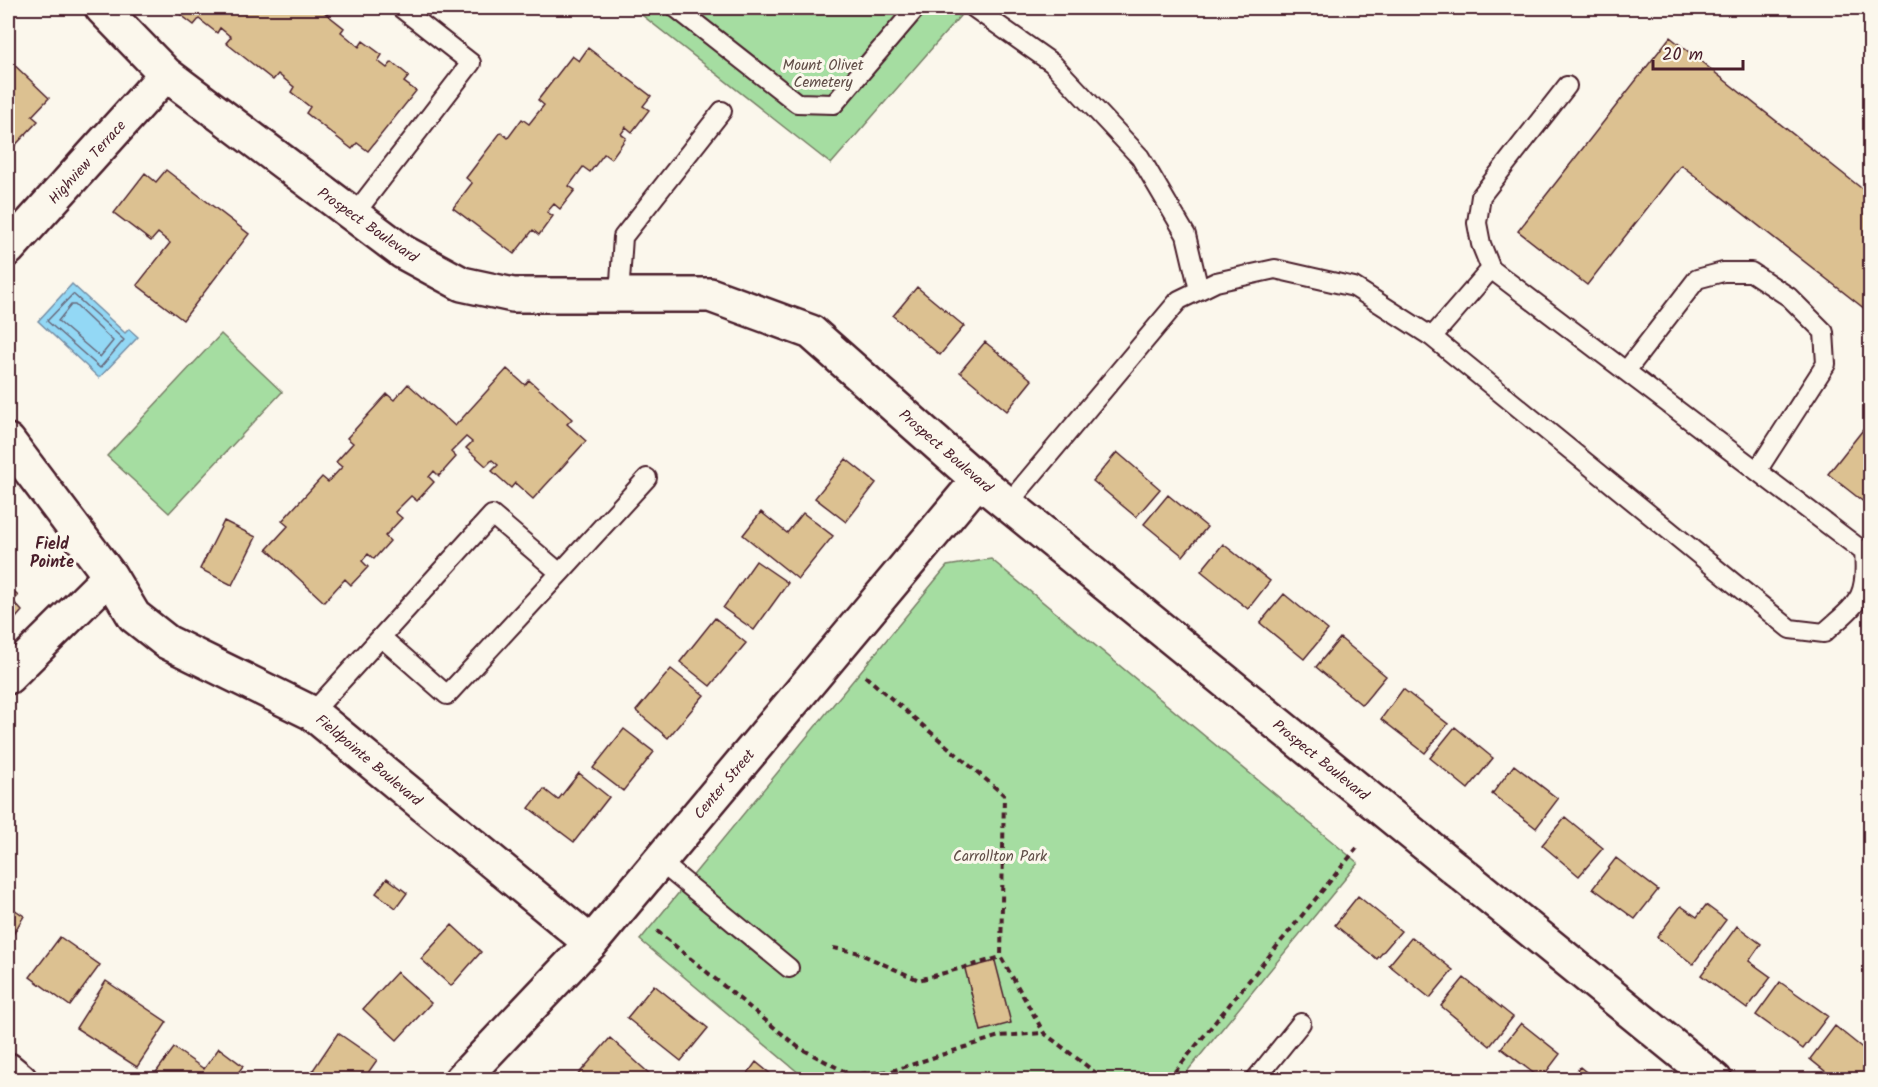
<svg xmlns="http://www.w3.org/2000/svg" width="1878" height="1087" font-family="Kalam,sans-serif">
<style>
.green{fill:#a5dda1;stroke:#787e66;stroke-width:1.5}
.water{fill:#93d8f5;stroke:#768ea4;stroke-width:1.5}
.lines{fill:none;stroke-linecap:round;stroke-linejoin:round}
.shore{stroke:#67697c;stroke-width:1.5}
.building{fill:#dcc191;stroke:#4a1f2b;stroke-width:1.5}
.service-casing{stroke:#4a1f2b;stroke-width:22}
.minor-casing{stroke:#4a1f2b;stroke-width:38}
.tertiary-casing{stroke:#4a1f2b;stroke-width:38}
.path{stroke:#4a1f2b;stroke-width:4;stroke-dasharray:6 4.5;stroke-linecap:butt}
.service{stroke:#fbf7ec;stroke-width:18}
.minor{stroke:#fbf7ec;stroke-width:33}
.tertiary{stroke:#fbf7ec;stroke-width:33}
.labels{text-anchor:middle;stroke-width:6;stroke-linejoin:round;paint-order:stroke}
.park-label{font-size:15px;fill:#614e48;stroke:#fbf7ec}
.street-label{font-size:15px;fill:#4a1f2b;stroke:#fbf7ec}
.neighbourhood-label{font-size:16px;font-weight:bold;fill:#4a1f2b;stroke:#fbf7ec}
</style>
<rect width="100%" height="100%" fill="#fbf7ec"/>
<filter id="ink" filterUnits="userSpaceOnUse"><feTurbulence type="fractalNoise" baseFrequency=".0167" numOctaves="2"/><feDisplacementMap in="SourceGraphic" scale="12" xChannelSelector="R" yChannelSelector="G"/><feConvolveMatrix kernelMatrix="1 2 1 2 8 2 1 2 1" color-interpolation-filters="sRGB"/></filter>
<g filter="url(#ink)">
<path class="green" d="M633 8H967L831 164Z
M221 334 282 392 169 513 107 456Z
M991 559 1358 863 1181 1079H806L640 940 947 566Z"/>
<path class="water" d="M72 284 125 333 129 329 138 337 99 378 38 321Z"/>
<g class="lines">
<path class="shore" d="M73 294 124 340 100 368 47 321Z
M71 305H75L113 341 100 357 58 321Z"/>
</g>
<path class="building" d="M172 8H328L324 12 344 28 341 32 359 47 363 41 382 55 378 61 387 68 392 62 409 76 404 82 416 91 368 151 357 143 352 149 306 113 310 107 291 92 294 87 278 74 273 80 226 43 231 37 220 28 217 33 199 19 194 25Z
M1670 37 1870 195V313L1681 165 1587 285 1518 231Z
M588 48 651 96 643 106 649 110 632 132 626 127 621 134 626 138 611 159 604 154 590 172 583 167 569 186 575 190 560 209 554 204 547 212 553 216 539 235 533 230 514 254 453 208 472 183 466 178 501 132 508 138 522 119 529 124 544 105 538 100 572 56 579 61Z
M8 59 49 98 32 116 38 121 8 153Z
M166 170 249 234 183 320 137 285 170 243 158 233 151 241 114 213 145 173 156 182Z
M917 287 964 326 940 355 893 316Z
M985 342 1032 380 1007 411 960 372Z
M507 369 525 385 529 380 572 419 567 424 586 441 533 499 515 483 511 488 492 471 498 465 492 460 486 466 466 448 472 442 466 437 451 452 456 457 439 476 434 471 429 477 434 482 417 501 411 496 395 512 402 518 385 536 390 541 374 559 368 554 362 561 368 567 351 585 345 579 324 602 267 549 288 526 282 521 322 477 328 482 342 467 336 462 353 443 347 438 387 394 394 400 408 384 455 426Z
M1870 421V507L1828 474Z
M1117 452 1160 489 1136 517 1093 481Z
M846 459 876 483 846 522 815 498Z
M1168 495 1207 527 1183 556 1144 524Z
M761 512 787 533 803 513 833 536 798 579 743 535Z
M224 521 256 537 232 585 200 569Z
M1223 544 1270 581 1248 609 1201 571Z
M756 561 788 583 754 630 723 608Z
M8 586 18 596 13 601 22 611 8 627Z
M1284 594 1328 630 1304 659 1260 623Z
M715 618 746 643 710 686 680 662Z
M1340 638 1386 676 1362 705 1316 667Z
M671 669 704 695 668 738 636 711Z
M1403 689 1448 724 1425 753 1381 719Z
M1455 727 1493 758 1468 789 1430 758Z
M624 729 654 752 623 791 593 768Z
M1514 765 1558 799 1536 828 1492 794Z
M579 773 609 797 574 842 529 808 544 789 558 800Z
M1565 817 1603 848 1579 876 1542 845Z
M1616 858 1658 890 1635 919 1593 888Z
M387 878 407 893 396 908 376 893Z
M1358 896 1401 931 1377 959 1335 925Z
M8 905 24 916 8 943Z
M1706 905 1726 920 1693 964 1657 937 1681 906 1697 917Z
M452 925 481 952 451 986 421 959Z
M1737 926 1761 944 1749 961 1771 977 1747 1009 1701 975Z
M60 937 100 965 70 1006 30 977Z
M1412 937 1453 970 1430 998 1389 965Z
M995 961 1011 1023 981 1031 965 969Z
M397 972 431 1003 397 1040 363 1009Z
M1464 978 1513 1017 1490 1046 1441 1006Z
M106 981 167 1022 137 1067 76 1028Z
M1780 982 1828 1016 1803 1049 1756 1015Z
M654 985 708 1028 681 1061 627 1018Z
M1521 1023 1560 1054 1541 1079 1501 1048Z
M1835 1026 1870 1054V1073L1865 1080H1836L1810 1059Z
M338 1033 377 1060 363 1080H327L313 1070Z
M610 1038 652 1076 649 1080H579L576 1077Z
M174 1048 204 1069 219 1048 243 1066 233 1080 151 1079Z
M756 1062 778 1080H743Z
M1580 1067 1596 1080H1570Z"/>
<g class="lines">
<g class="service-casing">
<path id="service" d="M676 8 797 103 834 104 916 8
M974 8 1052 63 1140 157 1186 235 1199 290
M353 216 471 63 401 8
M619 296 623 237 722 111
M1432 337 1790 629 1824 633C1857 603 1868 600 1864 552L1491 269 1481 244 1477 223 1481 196 1567 86
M1626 371 1697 279 1723 272H1751L1789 297 1824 332 1826 364 1757 471
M1007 505 1179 300 1216 282 1275 269 1354 287 1432 337 1491 269
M381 637 447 695 560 573
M312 713 492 515 560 573 647 478
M659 861 789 968
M1255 1080 1301 1023"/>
</g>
<g class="minor-casing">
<path id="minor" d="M102 8 166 74 403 252 462 284 513 295H710L811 332 978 480
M8 249 166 74
M8 441 110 576 134 616 167 642 312 713 591 943
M8 677 110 576
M8 1070 20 1080"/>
</g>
<g class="tertiary-casing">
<path id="tertiary" d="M461 1080 591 943 978 480 1715 1080"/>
</g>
<path class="path" d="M865 676 1004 795 1001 957 1044 1033 1105 1080
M657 931 798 1047 851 1075 892 1071 999 1036 1044 1033
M833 948 856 952 919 980 1001 957
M1168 1080 1357 848"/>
<use href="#service" class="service"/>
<use href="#minor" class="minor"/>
<use href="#tertiary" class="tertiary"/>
</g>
</g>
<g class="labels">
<g class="park-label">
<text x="823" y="70">Mount Olivet<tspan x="823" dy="17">Cemetery</tspan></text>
<text x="1000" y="861">Carrollton Park</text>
</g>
<g class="street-label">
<text transform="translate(87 162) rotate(-48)" y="5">Highview Terrace</text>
<text transform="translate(368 225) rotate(35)" y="5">Prospect Boulevard</text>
<text transform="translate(946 451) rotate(41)" y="5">Prospect Boulevard</text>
<text transform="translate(369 760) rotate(40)" y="5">Fieldpointe Boulevard</text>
<text transform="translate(1321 760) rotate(39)" y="5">Prospect Boulevard</text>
<text transform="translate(724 784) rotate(-50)" y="5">Center Street</text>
</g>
<g class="neighbourhood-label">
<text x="52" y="549">Field<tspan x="52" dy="18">Pointe</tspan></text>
</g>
</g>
<rect width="1878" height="1087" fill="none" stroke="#fbf7ec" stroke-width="30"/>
<rect x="15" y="15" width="1848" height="1057" fill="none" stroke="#4a1f2b" stroke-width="2" filter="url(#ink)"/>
<path d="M1653 60v9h90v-9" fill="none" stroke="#4a1f2b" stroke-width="3"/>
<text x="1662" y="60" font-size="18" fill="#4a1f2b" stroke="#fbf7ec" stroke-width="4.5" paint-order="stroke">20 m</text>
</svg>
